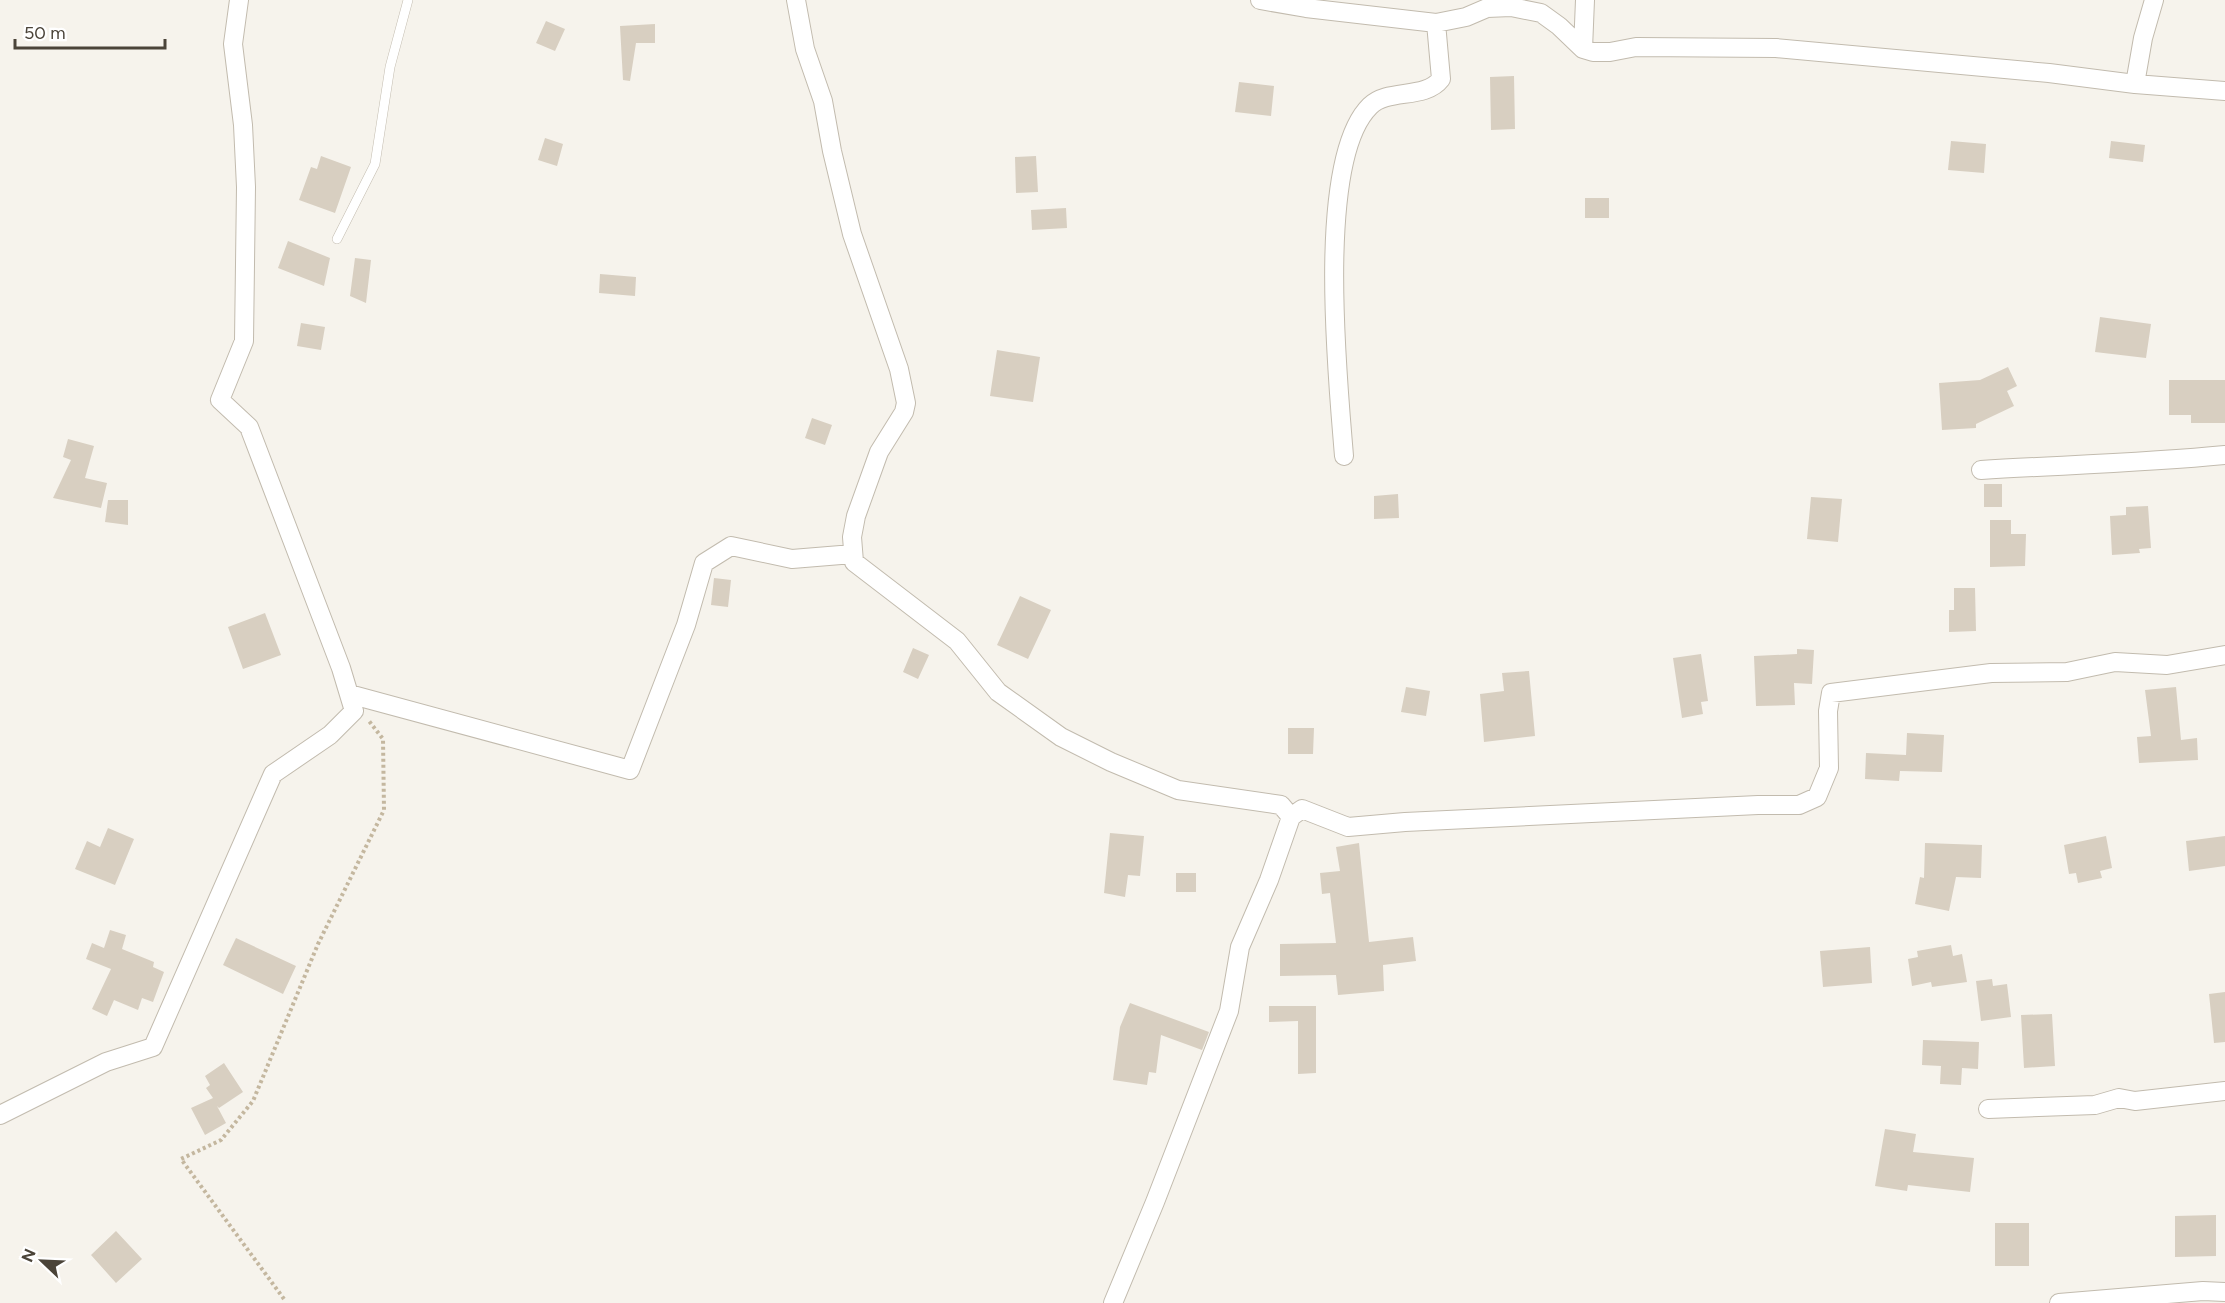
<svg xmlns="http://www.w3.org/2000/svg" width="2225" height="1303" font-family="Figtree,sans-serif">
<style>
.building{fill:#d8cfc1}
.lines{fill:none;stroke-linecap:round;stroke-linejoin:round}
.lane-casing{stroke:#c2bbae;stroke-width:10}
.street-casing{stroke:#c2bbae;stroke-width:20}
.path{stroke:#c4b79f;stroke-width:4;stroke-dasharray:3 3;stroke-linecap:butt}
.lane{stroke:#fff;stroke-width:9}
.street{stroke:#fff;stroke-width:18}
</style>
<rect width="100%" height="100%" fill="#f6f3ec"/>
<path class="building" d="M546 21 565 29 555 51 536 43Z
M655 24V43H636L630 81 623 80 620 26Z
M1514 76 1515 129 1491 130 1490 77Z
M1239 82 1274 86 1271 116 1235 112Z
M545 138 563 144 557 166 538 160Z
M1951 141 1986 144 1984 173 1948 170Z
M2111 141 2145 145 2143 162 2109 158Z
M321 156 351 167 335 213 299 200 311 167 317 169Z
M1036 156 1038 192 1016 193 1015 157Z
M1585 198H1609V218H1585Z
M1066 208 1067 228 1032 230 1031 210Z
M288 241 330 258 324 286 278 268Z
M355 258 371 260 366 303 350 296Z
M600 274 636 277 635 296 599 293Z
M2100 317 2151 324 2146 358 2095 352Z
M301 323 325 327 321 350 297 346Z
M997 350 1040 357 1033 402 990 396Z
M2008 367 2017 386 2007 391 2014 406 1976 424V428L1942 430 1939 383 1980 380Z
M2169 380H2225V423H2191V415H2169Z
M812 418 832 425 825 445 805 438Z
M68 439 94 446 85 478 107 483 101 508 53 498 71 460 63 457Z
M1984 484H2002V507H1984Z
M1398 494 1399 518 1374 519V496Z
M1811 497 1842 499 1838 542 1807 539Z
M108 500H128V525L105 522Z
M2148 506 2151 548 2139 549 2140 553 2112 555 2110 516 2126 515V507Z
M1990 520H2011V534H2026L2025 566 1990 567Z
M714 578 731 580 728 607 711 605Z
M1954 588H1975L1976 631 1949 632V610H1954Z
M1020 596 1051 610 1028 659 997 645Z
M265 613 281 655 243 669 228 627Z
M913 648 929 655 918 679 903 672Z
M1797 649 1814 650 1812 684 1794 683 1795 705 1756 706 1754 656 1797 654Z
M1701 654 1708 701 1701 702 1703 714 1682 718 1673 658Z
M1529 671 1535 736 1484 742 1480 694 1504 691 1502 673Z
M1406 687 1430 691 1426 716 1401 712Z
M2176 687 2181 740 2197 738 2198 760 2139 763 2137 737 2151 736 2145 690Z
M1288 728H1314L1313 754H1288Z
M1907 733 1944 735 1942 772 1900 771 1899 781 1865 779 1866 753 1906 755Z
M108 828 134 839 115 885 75 869 87 841 100 847Z
M1110 833 1144 836 1140 876 1128 875 1125 897 1104 893Z
M2106 836 2112 868 2100 871 2102 878 2078 883 2076 873 2069 874 2064 845Z
M2225 836V866L2189 871 2186 841Z
M1359 843 1369 942 1413 937 1416 961 1383 965 1384 991 1338 995 1336 975 1280 976V944L1336 943 1330 893 1322 894 1320 873 1340 871 1336 847Z
M1925 843 1982 845 1981 878 1956 877 1949 911 1915 904 1920 877 1924 878Z
M1176 873H1196V892H1176Z
M110 930 126 935 122 949 154 962 153 967 164 972 153 1002 142 998 138 1010 114 1000 107 1016 92 1009 111 969 86 959 92 943 104 948Z
M236 938 296 966 283 994 223 965Z
M1951 945 1953 956 1962 954 1967 982 1932 987 1931 982 1912 986 1908 959 1918 957 1917 951Z
M1870 947 1872 983 1823 987 1820 951Z
M1992 979 1993 986 2007 984 2011 1017 1981 1021 1976 981Z
M2225 992V1042L2214 1043 2209 994Z
M1130 1003 1209 1032 1202 1050 1161 1035 1156 1073 1149 1072 1147 1085 1113 1080 1120 1027Z
M1269 1006H1316V1073L1298 1074V1021L1269 1022Z
M2052 1014 2055 1066 2024 1068 2021 1015Z
M1923 1040 1979 1042 1978 1069 1962 1068 1961 1085 1940 1084 1941 1066 1922 1065Z
M224 1063 243 1092 219 1108 217 1106 226 1123 205 1135 191 1108 213 1098 206 1088 210 1085 205 1076Z
M1885 1129 1916 1134 1913 1152 1974 1158 1970 1192 1908 1185 1907 1191 1875 1186Z
M2216 1215V1256L2175 1257V1216Z
M1995 1223H2029V1266H1995Z
M116 1231 142 1259 116 1283 91 1255Z"/>
<g class="lines">
<g class="lane-casing">
<path id="lane" d="M337 239 375 164 390 67 408 0"/>
</g>
<g class="street-casing">
<path id="street" d="M796 0 805 49 823 101 832 151 852 234 899 369 906 403 904 412 879 452 856 516 852 537 854 562 957 641 998 692 1061 737 1111 762 1178 790 1281 805 1291 817 1302 809 1348 827 1405 822 1758 805H1799L1817 797 1829 768 1828 711 1831 693 1991 673 2067 672 2115 662 2167 665 2225 655
M1260 0 1306 8 1436 23 1466 17 1487 8 1511 7 1541 13 1559 26 1583 49 1593 52H1610L1636 47 1776 48 2049 73 2135 84 2225 91
M1583 49 1585 0
M2135 84 2143 38 2154 0
M1344 456C1338 381 1315 160 1370 106 1388 88 1425 100 1441 79L1436 23
M1981 470C2062 465 2144 463 2225 455
M349 694 630 770 686 625 704 563 731 546 792 559 853 554
M1988 1109 2095 1105 2119 1098 2135 1101 2225 1091
M0 1115 106 1062 153 1047 273 774 330 735 354 711 341 668 249 427 220 400 244 341 246 187 243 125 233 44 239 0
M1113 1303 1155 1202 1229 1011 1240 947 1269 880 1291 817
M2059 1303 2203 1291 2225 1292"/>
</g>
<path class="path" d="M284 1299 181 1159 221 1140 253 1101 318 944 384 810 383 739 369 721"/>
<use href="#lane" class="lane"/>
<use href="#street" class="street"/>
</g>
<g transform="translate(42 1261) rotate(293)" stroke="#ffffff" stroke-width="4.5" paint-order="stroke">
<path d="M0-4.5L10 22L0 15L-10 22Z" fill="#4b4439"/>
<text y="-9" font-size="16" font-weight="bold" text-anchor="middle" fill="#4b4439">N</text>
</g>
<path d="M15 39v9h150v-9" fill="none" stroke="#4b4439" stroke-width="3"/>
<text x="24" y="39" font-size="18" fill="#4b4439" stroke="#ffffff" stroke-width="4.5" paint-order="stroke">50 m</text>
</svg>
